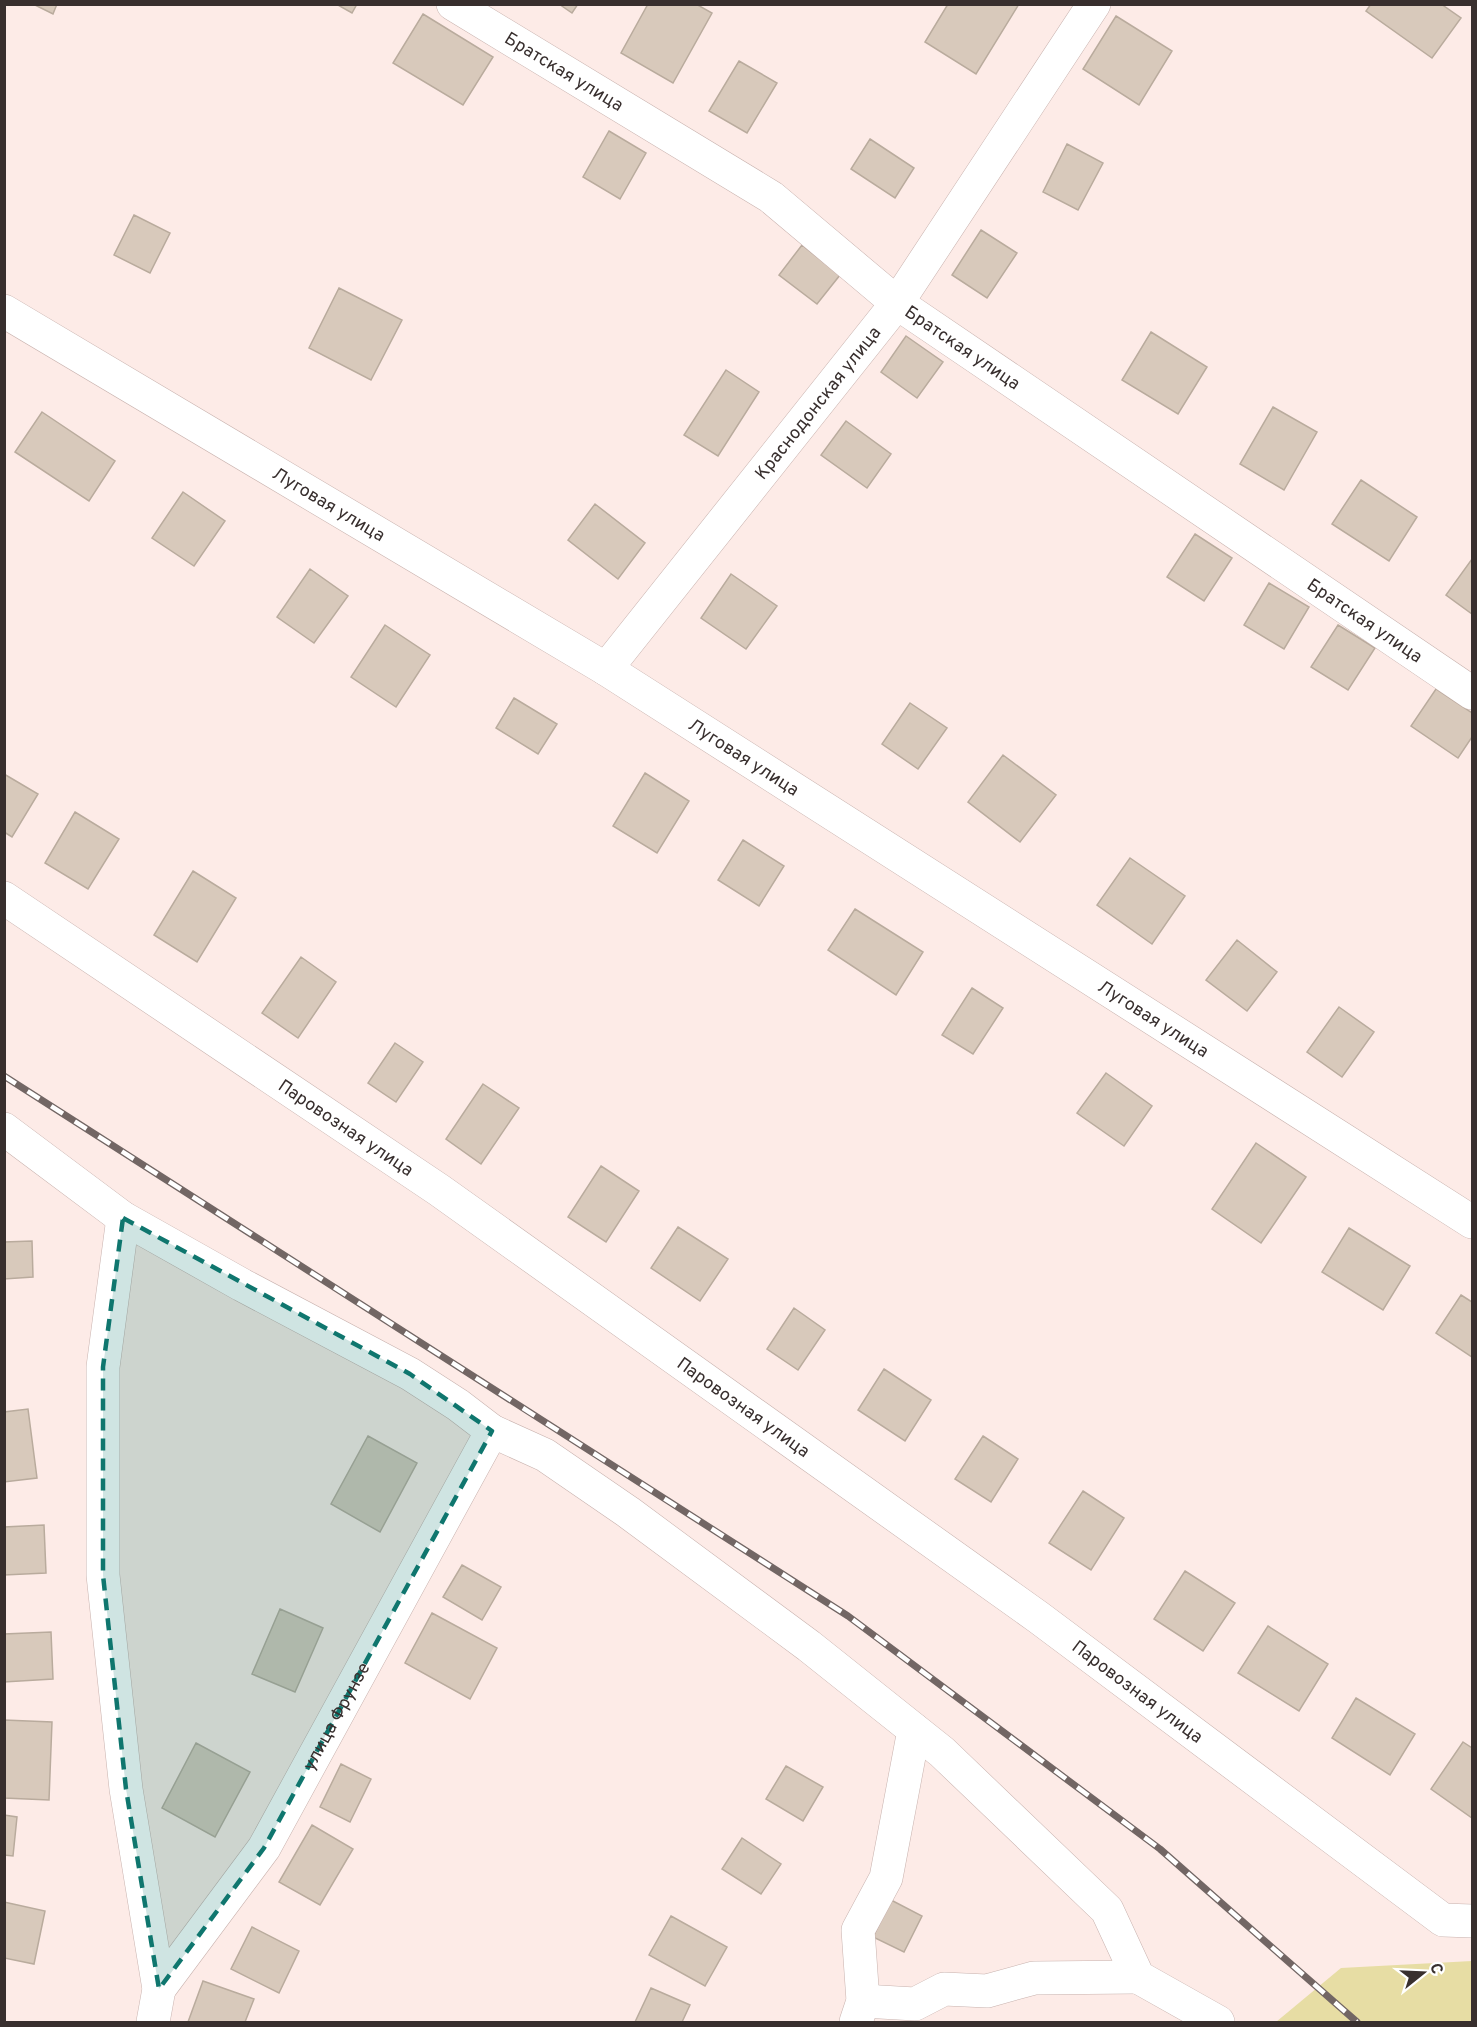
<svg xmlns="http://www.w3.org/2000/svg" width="1477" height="2027" font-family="Overpass,sans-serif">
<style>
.green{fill:#e7dda4}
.building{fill:#d8c9bb;stroke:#b9ab9d;stroke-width:1.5}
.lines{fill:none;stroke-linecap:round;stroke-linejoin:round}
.street-casing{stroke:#c8b2ae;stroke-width:34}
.street{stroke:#fff;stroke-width:33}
.rail-casing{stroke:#726664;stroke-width:7}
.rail{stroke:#fff;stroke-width:4.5;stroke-dasharray:14;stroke-linecap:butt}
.marked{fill:#0f766e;fill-opacity:0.2;stroke:#0f766e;stroke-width:4.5;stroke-dasharray:12 8;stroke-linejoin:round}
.labels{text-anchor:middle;stroke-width:6;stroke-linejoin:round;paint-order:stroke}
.street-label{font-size:18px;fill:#382f2e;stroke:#fff}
</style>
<rect width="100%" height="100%" fill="#fdebe7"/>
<path class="green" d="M1472 1961V2022H1276L1341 1968Z"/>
<path class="building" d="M33 4H57L53 14Z
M336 4H357L352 13Z
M559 4H578L572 13Z
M648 4H696L712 13 673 83 621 53Z
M948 4H1019L976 74 925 42Z
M1371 4H1441L1461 18 1432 58 1366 11Z
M423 14 493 57 463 105 393 63Z
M1116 16 1172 51 1139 105 1083 69Z
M739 61 777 83 747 133 709 111Z
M609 131 646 153 620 199 583 177Z
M870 139 914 168 895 198 851 169Z
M1067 144 1103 163 1078 210 1043 192Z
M134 215 170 233 150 273 114 255Z
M981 230 1017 253 987 298 952 275Z
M802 245 840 275 817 304 779 275Z
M339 288 402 320 371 380 309 348Z
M1151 332 1207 367 1178 414 1122 380Z
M906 336 943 362 917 398 881 372Z
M726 370 759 392 718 456 684 435Z
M1273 407 1317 432 1284 490 1240 464Z
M42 412 115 461 89 501 15 452Z
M846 421 891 454 867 488 821 455Z
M1361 480 1417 517 1389 561 1332 524Z
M183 492 225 521 194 566 152 538Z
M595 504 645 543 618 579 568 540Z
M1195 534 1232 558 1204 601 1167 577Z
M1472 559V614L1446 595Z
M310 569 348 596 314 643 277 617Z
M731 574 777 606 746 649 701 618Z
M1269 583 1309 607 1284 649 1244 625Z
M385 625 430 655 396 707 351 677Z
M1338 625 1375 648 1348 690 1311 667Z
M1436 689 1472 713V737L1458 758 1411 726Z
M514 698 557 724 538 754 496 728Z
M910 703 947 728 918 769 882 744Z
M1003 755 1056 795 1020 842 968 802Z
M645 773 689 801 657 853 613 826Z
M4 774 38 794 12 837 4 832Z
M75 812 119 839 88 889 45 863Z
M743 840 784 866 759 906 718 880Z
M1130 858 1185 896 1152 944 1097 905Z
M193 871 236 898 197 962 154 935Z
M855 909 923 952 896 995 828 950Z
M1237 940 1277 972 1247 1011 1206 980Z
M301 957 336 982 298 1038 262 1013Z
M972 988 1003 1008 973 1054 942 1035Z
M1339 1007 1374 1032 1342 1077 1307 1052Z
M395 1043 423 1062 396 1102 368 1083Z
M1106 1073 1152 1106 1124 1146 1077 1113Z
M483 1084 519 1108 481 1164 446 1139Z
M1256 1143 1306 1177 1261 1243 1212 1209Z
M601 1166 639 1191 606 1242 568 1217Z
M678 1227 728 1259 700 1301 651 1268Z
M1349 1228 1410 1266 1383 1310 1322 1272Z
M32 1241 33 1277 4 1279V1242Z
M1461 1295 1472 1302V1357L1436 1333Z
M794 1308 825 1330 798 1370 767 1349Z
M884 1369 931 1400 905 1441 858 1410Z
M28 1409 37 1478 4 1482V1412Z
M368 1436 417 1463 380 1532 331 1504Z
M983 1436 1018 1459 991 1502 955 1479Z
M1083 1491 1124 1518 1091 1570 1049 1543Z
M44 1525 46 1573 4 1575V1527Z
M462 1565 501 1587 482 1620 443 1597Z
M1185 1571 1235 1603 1203 1651 1154 1619Z
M280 1609 323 1628 295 1692 252 1674Z
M432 1613 497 1648 470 1699 405 1663Z
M1268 1626 1328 1664 1299 1711 1238 1673Z
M51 1632 53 1679 4 1682V1634Z
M1356 1698 1415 1734 1390 1775 1332 1738Z
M4 1720 52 1722 49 1800 4 1798Z
M1463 1742 1472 1748V1818L1431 1789Z
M196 1743 250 1772 215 1837 162 1808Z
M341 1764 371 1779 350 1822 320 1807Z
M786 1766 823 1787 803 1821 766 1799Z
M4 1815 17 1817 13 1856 4 1855Z
M312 1825 353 1849 320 1905 279 1882Z
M742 1838 781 1864 761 1894 722 1869Z
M891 1900 922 1916 904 1952 873 1937Z
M4 1902 45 1911 34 1964 4 1958Z
M671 1916 727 1947 705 1986 649 1955Z
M252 1927 299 1951 279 1993 231 1969Z
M203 1981 254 1999 245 2022H188Z
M651 1988 690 2005 682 2022H635Z"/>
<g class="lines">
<g class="street-casing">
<g id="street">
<path id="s1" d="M453 4 771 197 897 303 1472 693"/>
<path id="s2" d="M4 311 606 669 1472 1222"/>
<path id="s3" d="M606 669 897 303 1094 4"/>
<path id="s4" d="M4 898 439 1190 1038 1617 1443 1920 1472 1921"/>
<path d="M4 1129 123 1218 242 1285 410 1374 458 1405 492 1431 545 1455 628 1512 809 1646 942 1752 1107 1910 1138 1977 1218 2022"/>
<path d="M123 1218 103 1367V1575L126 1789 159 1989 153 2022"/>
<path id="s5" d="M159 1989 264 1848 492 1431"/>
<path d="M863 2001 915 2004 944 1989 987 1991 1034 1978 1138 1977"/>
<path d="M856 2022 863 2001 858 1930 886 1878 914 1730"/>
</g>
</g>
<use href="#street" class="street"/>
<g class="rail-casing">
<path id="rail" d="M4 1076 848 1616 1160 1849 1357 2022"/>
</g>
<use href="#rail" class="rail"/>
</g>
<path class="marked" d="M123 1218 410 1374 492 1431 264 1848 159 1989 126 1789 103 1575V1367Z"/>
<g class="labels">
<g class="street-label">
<text dy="6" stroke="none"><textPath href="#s1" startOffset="130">Братская улица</textPath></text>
<text dy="6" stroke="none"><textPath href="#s1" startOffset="616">Братская улица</textPath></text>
<text dy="6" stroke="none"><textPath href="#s3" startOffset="340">Краснодонская улица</textPath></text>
<text dy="6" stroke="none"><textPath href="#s2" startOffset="378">Луговая улица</textPath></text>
<text dy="6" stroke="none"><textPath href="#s1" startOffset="1102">Братская улица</textPath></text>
<text dy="6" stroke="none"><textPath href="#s2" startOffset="864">Луговая улица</textPath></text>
<text dy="6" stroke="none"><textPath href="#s2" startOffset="1350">Луговая улица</textPath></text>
<text dy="6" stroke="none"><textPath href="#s4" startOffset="412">Паровозная улица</textPath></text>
<text dy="6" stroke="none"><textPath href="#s4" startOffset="898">Паровозная улица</textPath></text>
<text dy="6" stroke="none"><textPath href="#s4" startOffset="1384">Паровозная улица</textPath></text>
<text dy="6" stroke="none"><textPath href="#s5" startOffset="326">улица Фрунзе</textPath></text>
</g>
</g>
<rect width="1477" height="2027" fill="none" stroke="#382f2e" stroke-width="12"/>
<g transform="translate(1423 1973) rotate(72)" stroke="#ffffff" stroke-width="4.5" paint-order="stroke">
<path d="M0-4.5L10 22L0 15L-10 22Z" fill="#382f2e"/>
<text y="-9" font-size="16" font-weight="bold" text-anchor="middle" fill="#382f2e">С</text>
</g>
</svg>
